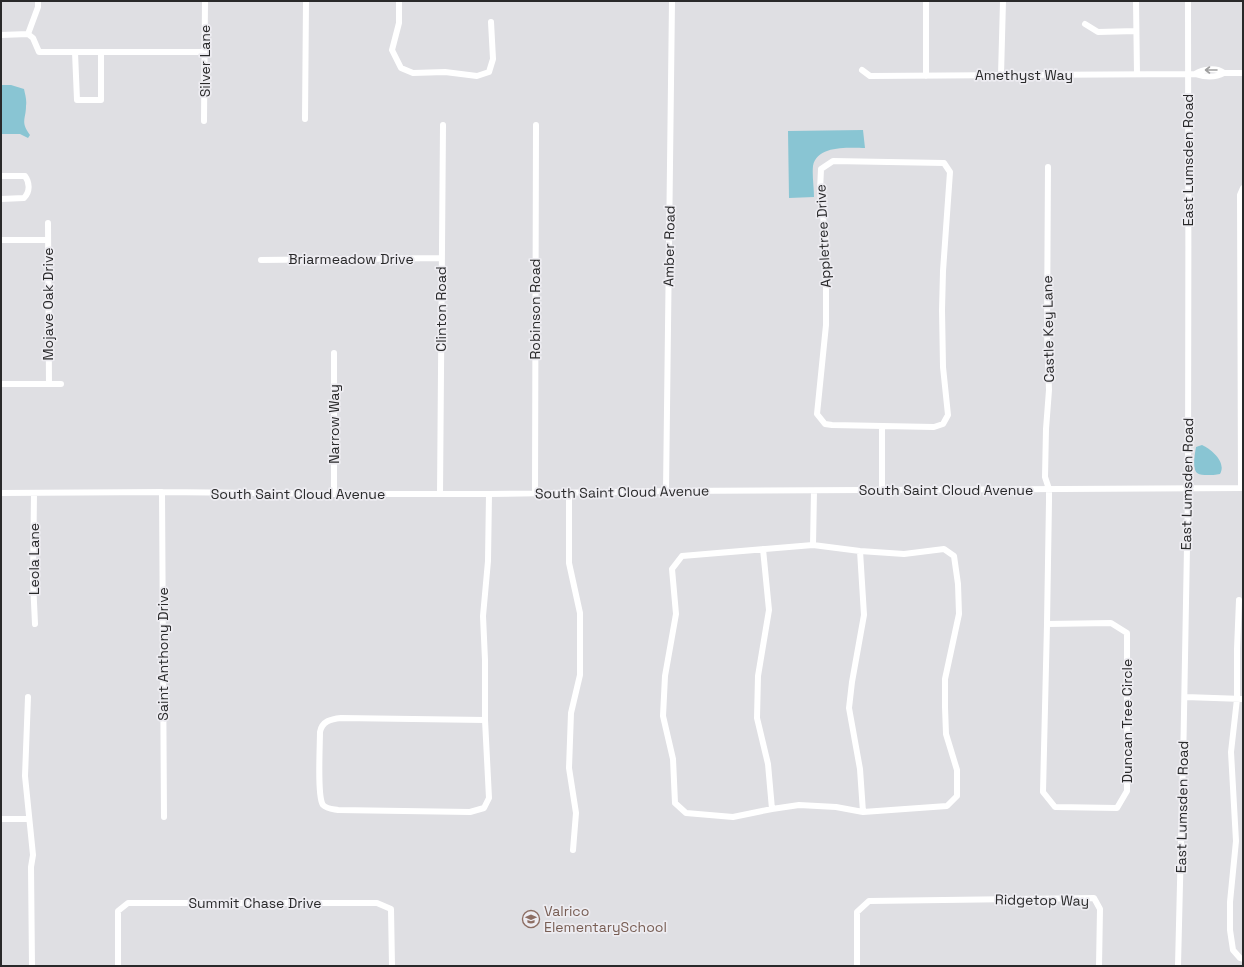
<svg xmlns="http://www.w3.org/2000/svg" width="1244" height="967" font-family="'Space Grotesk',sans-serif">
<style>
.water{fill:#89c5d3}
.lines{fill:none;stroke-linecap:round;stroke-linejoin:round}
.minor{stroke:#fff;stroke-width:6}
.oneway{stroke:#9f9f9f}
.labels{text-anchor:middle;stroke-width:3.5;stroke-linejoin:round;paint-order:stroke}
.street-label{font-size:14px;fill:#29292a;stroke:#edecf1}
.education-label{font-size:14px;fill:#785e54;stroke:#edecf1;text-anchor:start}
</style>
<rect width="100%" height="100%" fill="#dfdfe3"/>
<path class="water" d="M1 85H11L24 89C25 94 27 100 26 106 26 119 20 122 30 135L28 138 20 134H1Z
M863 130 865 148C849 148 817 145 813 166 812 175 814 188 814 197L789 198 788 131Z
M1202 445C1211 449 1227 462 1220 474 1216 475 1211 475 1207 475 1204 475 1200 475 1197 473 1192 469 1195 453 1196 447Z"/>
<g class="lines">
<path class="minor" d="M399 1V23L392 50 401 68 413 73 445 72 477 76 489 72 493 59 491 22
M1136 1 1137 74
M1085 24 1098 32 1136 31
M28 34 38 7V1
M1 35 28 34 33 38 39 52H205
M75 52 77 100H101V52
M862 70 870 76 1195 74C1204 77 1215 78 1224 73 1216 67 1203 69 1195 74
M1224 73H1243
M1001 75 1003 1
M926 76V1
M305 119 306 1
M204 121 205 1
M833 161 944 163 950 172 943 271 942 310 943 367 948 415 943 424 934 427 832 425 825 424 817 414 826 325V242L820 191 821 169Z
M1 176H25C30 183 30 192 24 198L1 199
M48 223 49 384
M1 240H48
M261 260 442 258
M334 353V494
M1 384H61
M882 427V490
M1241 488 1240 195 1243 188
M666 491 672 1
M162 492 164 817
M1 493 162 492 334 494H489L666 491 1243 488
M34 493 33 581 35 624
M535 493 536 125
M569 493V563L580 613V675L571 713 569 768 576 813 573 850
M440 494 443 125
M813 545 860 551 904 554 944 549 954 556 958 584 959 614 945 679V707L946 734 957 770V796L947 806 863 812 836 807 799 805 772 809 733 817 686 813 675 803 673 759 663 716 665 676 676 614 672 569 682 556Z
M813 545 814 491
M763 549 769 610 758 676 757 718 768 764 772 809
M860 551 864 615 852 682 849 708 860 769 863 812
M1239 600 1237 649V699L1231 752 1236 841 1230 902V930L1233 950 1240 958 1243 959
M1111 623 1127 633V791L1117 808 1055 807 1043 792 1047 624Z
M1047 624 1049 501V489L1045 477 1046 429 1049 390 1047 332 1048 167
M28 697 25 776 33 855 31 867 32 966
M1185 697 1243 699
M341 718 485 720 489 798 484 808 470 812 338 810C333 809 327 809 323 805 317 797 320 745 320 732 322 721 331 719 341 718Z
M485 720V660L483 616 488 561 489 494
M1 819H29
M118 966V911L128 903H377L391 909 392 966
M857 966V912L869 901 1094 898 1100 909 1099 966
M1178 966C1182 808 1186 649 1188 491 1189 328 1188 164 1188 1"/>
</g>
<defs><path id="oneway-shaft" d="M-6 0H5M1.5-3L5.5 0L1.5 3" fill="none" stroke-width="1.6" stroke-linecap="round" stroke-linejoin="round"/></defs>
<use class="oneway" href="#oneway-shaft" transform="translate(1211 70) rotate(-180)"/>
<defs>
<g id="school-ring" transform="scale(0.9)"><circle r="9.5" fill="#edecf1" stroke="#8d6e63" stroke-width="1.5"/><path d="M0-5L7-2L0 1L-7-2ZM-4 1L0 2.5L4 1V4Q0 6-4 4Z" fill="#8d6e63"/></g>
</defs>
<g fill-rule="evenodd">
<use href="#school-ring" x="531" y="919"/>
</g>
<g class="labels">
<g class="street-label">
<text transform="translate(205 61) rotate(-90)" y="5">Silver Lane</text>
<text x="1024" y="80">Amethyst Way</text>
<text transform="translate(1188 160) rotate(-90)" y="5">East Lumsden Road</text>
<text transform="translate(823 236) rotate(-93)" y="5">Appletree Drive</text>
<text transform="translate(669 246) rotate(-89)" y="5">Amber Road</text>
<text x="351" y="264">Briarmeadow Drive</text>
<text transform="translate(48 304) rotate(-90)" y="5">Mojave Oak Drive</text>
<text transform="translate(441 309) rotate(-90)" y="5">Clinton Road</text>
<text transform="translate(535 309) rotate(-90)" y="5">Robinson Road</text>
<text transform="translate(1048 329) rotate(-91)" y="5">Castle Key Lane</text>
<text transform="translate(334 424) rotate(-90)" y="5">Narrow Way</text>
<text transform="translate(1187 484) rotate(-89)" y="5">East Lumsden Road</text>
<text x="946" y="495">South Saint Cloud Avenue</text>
<text transform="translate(622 492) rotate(-1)" y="5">South Saint Cloud Avenue</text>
<text x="298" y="499">South Saint Cloud Avenue</text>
<text transform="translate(34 559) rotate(-90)" y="5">Leola Lane</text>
<text transform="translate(163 654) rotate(-90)" y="5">Saint Anthony Drive</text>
<text transform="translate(1127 721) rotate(-90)" y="5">Duncan Tree Circle</text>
<text transform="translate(1182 807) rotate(-89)" y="5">East Lumsden Road</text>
<text transform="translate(1042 900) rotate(1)" y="5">Ridgetop Way</text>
<text x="255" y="908">Summit Chase Drive</text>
</g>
<g class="education-label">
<text x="544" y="916">Valrico<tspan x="544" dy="16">ElementarySchool</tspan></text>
</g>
</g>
<rect width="1244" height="967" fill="none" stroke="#29292a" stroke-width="4"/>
</svg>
